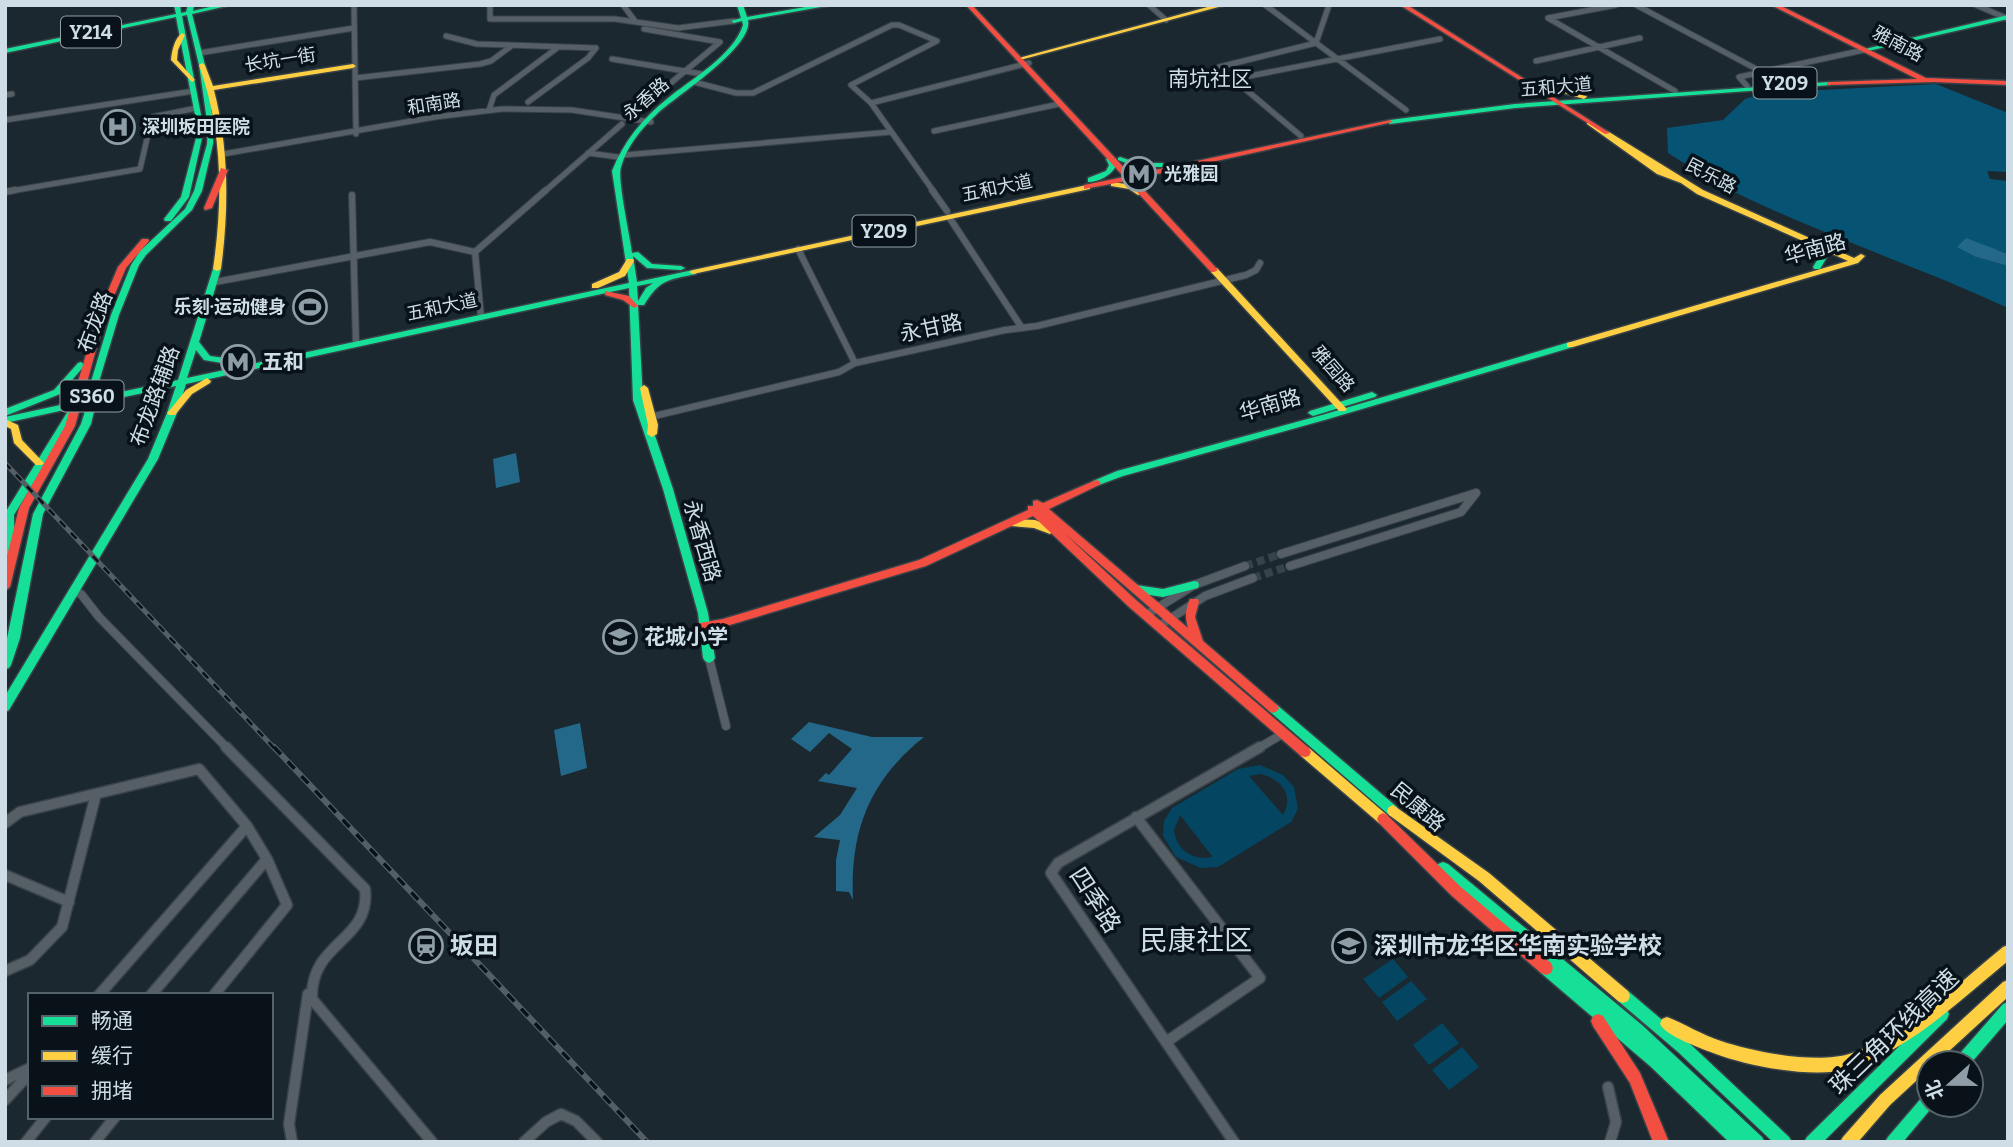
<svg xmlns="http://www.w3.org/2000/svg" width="2013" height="1147" font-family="Bitter,'Noto Sans SC',serif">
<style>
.green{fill:#044661;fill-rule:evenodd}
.forest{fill:#065373}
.water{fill:#236889}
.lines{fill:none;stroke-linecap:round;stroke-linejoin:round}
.street-tunnel{stroke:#36434b;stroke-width:8;stroke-dasharray:8 4.5;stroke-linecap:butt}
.street-far3-casing{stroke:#384248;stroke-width:7}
.street-far2-casing{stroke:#384248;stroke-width:8}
.street-far1-casing{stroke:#384248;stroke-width:10}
.street-casing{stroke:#384248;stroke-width:13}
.fast-casing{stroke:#384248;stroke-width:3}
.slow-casing{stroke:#384248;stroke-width:3}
.jam-casing{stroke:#384248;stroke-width:3}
.street-far3{stroke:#565f66;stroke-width:5}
.street-far2{stroke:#565f66;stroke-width:6}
.street-far1{stroke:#565f66;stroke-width:8}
.street{stroke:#565f66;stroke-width:10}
.fast{fill:#16e098;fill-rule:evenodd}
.slow{fill:#ffcf43;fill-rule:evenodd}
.jam{fill:#f24e42;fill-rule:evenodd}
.rail-far1-casing{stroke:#545f65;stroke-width:5}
.rail-casing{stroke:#545f65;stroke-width:6}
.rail-far1{stroke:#081218;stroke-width:2.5;stroke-dasharray:8;stroke-linecap:butt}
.rail{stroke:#081218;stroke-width:3.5;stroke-dasharray:10;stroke-linecap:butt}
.labels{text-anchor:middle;stroke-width:7;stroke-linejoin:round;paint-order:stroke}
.far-street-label{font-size:18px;fill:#cedde6;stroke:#081218}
.far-poi-label{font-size:18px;font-weight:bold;fill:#cedde6;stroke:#081218;text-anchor:start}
.shield{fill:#081218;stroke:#93a0a8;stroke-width:2}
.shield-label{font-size:19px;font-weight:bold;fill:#cedde6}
.far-quarter-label{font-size:21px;fill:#cedde6;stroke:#081218}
.street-label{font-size:21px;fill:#cedde6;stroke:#081218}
.poi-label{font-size:21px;font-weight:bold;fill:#cedde6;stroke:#081218;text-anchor:start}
.near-street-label{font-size:24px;fill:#cedde6;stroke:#081218}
.near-poi-label{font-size:24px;font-weight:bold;fill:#cedde6;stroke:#081218;text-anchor:start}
.near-quarter-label{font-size:28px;fill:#cedde6;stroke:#081218}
</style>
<rect width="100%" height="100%" fill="#1b2830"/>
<path class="green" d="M1260 765 1283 775 1294 787 1298 809 1291 822 1218 867 1201 868 1176 857 1163 836 1164 821 1172 808 1238 769ZM1260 774C1280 778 1295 795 1283 815L1249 776ZM1180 815 1212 856V857C1193 861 1176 850 1174 830Z
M1393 959 1408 977 1379 998 1363 979Z
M1411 981 1427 999 1397 1021 1382 1002Z
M1442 1023 1459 1043 1429 1065 1413 1045Z
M1462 1047 1479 1067 1449 1090 1432 1070Z"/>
<path class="forest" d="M1936 84 2008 113V172L1987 171 1990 179 2008 181V254L1998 250 1976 257 2008 266V308C1917 266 1822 235 1732 191 1710 180 1689 166 1668 153L1667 128 1723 120 1745 99 1764 93Z"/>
<path class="water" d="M1966 238 2008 254V266L1976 257 1957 247Z
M516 453 520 482 496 488 493 459Z
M809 722 872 737H924C869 781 850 831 853 900L849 892 836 891V860L840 840 814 837 840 815 857 788 818 781 826 773 829 775 852 749 829 733 810 752 791 739Z
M580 723 587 768 561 776 554 730Z"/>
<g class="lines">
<path class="street-tunnel" d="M1245 566 1281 554
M1253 578 1290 566"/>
<g class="street-far3-casing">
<path id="street-far3" d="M354 5 356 134
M490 5V19H615L678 28 734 21
M623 5 635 21
M1149 5 1166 20
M1265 5 1406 110
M1616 5 1548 18 1675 91
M1636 5 1762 72
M1976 5 2006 18
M446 36 477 44 596 48
M199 53 354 28
M612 59 702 74
M1536 61 1640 38
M355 78 480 64 491 61 510 47
M1234 79 1440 39
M694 82 736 93H753L892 25H899L937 41 851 85 871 103 934 192
M1747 86 1739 77 1864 50
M5 95 12 94
M528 102 588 58 596 48
M871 103 1029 63
M489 110 494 95 557 48
M636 112 720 42 644 29
M5 120 194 91
M934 131 1059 104
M1301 136 1219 67 1316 43 1329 5
M588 153 618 157
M223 154 435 117 502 109 572 110 651 122
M624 155 891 132
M5 192 140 169 152 117 197 108
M544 192 622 124"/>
</g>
<g class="street-far2-casing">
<path id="street-far2" d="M932 190 947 211
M5 192 15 190
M352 195 356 344
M949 217 1022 328
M798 249 855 363
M475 252 546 190
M475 252 481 317
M215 282 430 242 475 252
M646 418 839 372 855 363 1005 330 1037 326 1246 275 1256 270 1260 263"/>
</g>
<g class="street-far1-casing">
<path id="street-far1" d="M1281 554 1476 493
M1290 566 1461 512 1476 493
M74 592 81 594 99 617 228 749
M1146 615 1194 585 1245 566
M1159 626 1205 596 1253 578
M709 658 726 726
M1257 749 1284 733"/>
</g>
<g class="street-casing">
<path id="street" d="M226 747 365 889C371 942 310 941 312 999L432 1142
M1136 817 1260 978 1166 1042
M5 823 20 812 199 769 247 826 267 859 287 905 214 995
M5 875 69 902
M5 971 30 960 62 927 96 794
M99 995 247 826
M151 995 267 859
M5 1080 30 1068
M1608 1087 1616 1122 1610 1142
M5 1100 30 1073
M26 1142 46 1117
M95 1142 115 1117
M292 1142 289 1124 308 994
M524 1142 546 1122 561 1114 576 1121 597 1142
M1234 1142 1051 873 1058 863 1260 747"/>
</g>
<g class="fast-casing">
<path id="fast" d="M174 5H180L181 13 186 12 188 5H194L193 11 218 5H231L192 14 205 65 214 128 213 144 202 191 192 210 146 255 139 265 119 315 98 385 97 397 178 380 213 269 217 267 221 269 199 342 210 356 240 360 244 363 240 366 204 360 196 350 187 378 629 283 612 171C624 141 642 119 667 99 691 79 733 56 743 25L742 21 734 23 731 21 741 18 737 5H743L747 17 817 5H832L748 20C754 47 676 96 657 114 641 129 627 146 621 167 617 179 630 236 632 253L638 252 652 264 681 266 685 268 681 270 647 268 633 256 637 282 693 270 697 272 696 274C668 280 660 279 644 305H638L643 400 673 489 708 613 715 658 713 661 709 663 705 661 703 658 698 613 663 489 633 400 629 288 186 384 177 413 158 459 9 710 5 712V696L148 459 167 413 176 386 96 403 91 424 43 514 20 638 11 665 9 668 5 669V648L33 514 81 424 87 405 5 423V417L88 399 90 385 111 315 131 265 140 251 185 209 194 191 207 144 208 128 199 65 187 15 182 16 201 115 202 138 189 197 171 221H165L164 219 181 197 196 138 195 115 176 17 5 53V49L176 14ZM653 283 646 288 638 301 637 286Z
M2008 15V19L1868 51 1865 49Z
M1829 82 1831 83V85L1515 108 1390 124 1387 122 1390 120 1515 104Z
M1110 157 1112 158 1117 165C1111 175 1100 182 1088 182V178L1106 171 1109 165 1106 159Z
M1120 157 1138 163H1162L1166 165 1162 167H1137L1118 160V158Z
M1809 243H1815L1827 257 1820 269H1814L1813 267 1819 257 1809 247Z
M1570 342 1574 345 1573 347 1328 419 1123 476 1096 486 1091 483 1093 481 1117 471 1322 415Z
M81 362 85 365 60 394 5 416V409L54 390 78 363Z
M1372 392 1377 395 1375 397 1313 416 1308 413 1310 411Z
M71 410 76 413 14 515 15 561 10 565 6 564 5 513 68 411Z
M1194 581 1198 582 1199 585 1198 588 1163 597 1136 593 1132 592 1131 589 1132 586 1136 585 1163 589Z
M1273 703 1277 705 1397 807 1399 811 1397 815 1393 817 1389 815 1269 711 1267 708 1269 705Z
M1443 862 1448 864 1642 1025 1762 1137 1765 1142H1729L1650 1066 1541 973 1539 968 1541 963 1545 962 1438 872 1437 868 1438 864Z
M1623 989 1628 991 1688 1042 1789 1137 1792 1142H1773L1678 1052 1618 1001 1616 996 1618 991Z
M2008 1002V1020L1971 1063H1954L1956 1058 2003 1004Z
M1942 1007 1947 1009 1949 1014 1947 1019 1823 1142H1804L1807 1137 1937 1009Z
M1929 1093V1105H1934L1903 1142H1885L1888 1137 1924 1095Z"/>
</g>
<g class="slow-casing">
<path id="slow" d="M1215 5H1226L1020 60 1015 59Z
M182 33 185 35 178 50 177 60 195 80 192 82 171 60C172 51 174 39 182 33Z
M202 63 205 65 213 86 353 64 356 66 353 68 214 90C229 149 229 208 221 269L217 271 213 269C223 200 223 132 199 65Z
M1541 83 1586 96 1587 97 1584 99 1539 86V84Z
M1587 122C1595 121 1601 131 1609 132L1703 190 1854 258 1861 254 1865 256 1858 263 1573 347H1567V343L1848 261 1697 194 1681 183 1657 174 1587 124Z
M1111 182 1134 185 1145 193 1138 195 1129 189 1111 186Z
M1087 185H1090V189L693 274 689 272 693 270Z
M627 259H633L634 261 625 276 598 288H592V284L619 272Z
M1211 268H1217L1345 407 1347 409 1345 411H1339L1211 272Z
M207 378 211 381 210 383 192 394 175 415H169L167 413 169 411 186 390Z
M644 385 648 388 658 425 657 434 652 437 647 434 648 425 640 388Z
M5 419 18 425 22 440 42 461 44 463 42 465H36L14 443 11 429 5 426Z
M1015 519 1035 520 1054 527 1055 530 1050 534 1034 528 1011 526 1010 523Z
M1305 747 1309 748 1387 815 1389 819 1387 823 1383 825 1379 823 1301 756 1299 752 1301 748Z
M1393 805 1489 873 1628 991 1630 996 1628 1001 1623 1003 1618 1001 1479 881 1389 815 1387 811 1389 807Z
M2008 945V961C1961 999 1908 1052 1848 1069 1814 1079 1748 1066 1716 1054 1703 1049 1665 1036 1660 1024L1662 1019 1667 1017C1685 1024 1702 1035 1721 1041 1753 1052 1817 1064 1849 1054 1901 1039 1960 982 2003 947Z
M2008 980V997L1936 1063H1929V1069L1890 1105 1858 1142H1840L1843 1137 1880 1095 2003 982Z"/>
</g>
<g class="jam-casing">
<path id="jam" d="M966 5H972L1131 175 1390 120 1393 122 1134 179 1218 270 1214 272H1211L1127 181 1084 189V185L1124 177Z
M1400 5H1407L1610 133 1605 134Z
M1771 5H1779L1926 78 2008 81V85L1934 82 1827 85V83L1829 82 1917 79Z
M221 168 228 170 212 208 205 210 204 208Z
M142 239H148L149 241 126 268 105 317 75 426 29 508 10 587 5 591V564L19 508 65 426 97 317 118 267Z
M605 291 629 296 638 306 634 308 623 300 605 295Z
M1096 480 1099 481 1101 483 1099 485 1049 509 1188 628C1185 617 1185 610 1190 599H1198L1199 602 1195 617 1203 641 1277 705 1279 708 1277 711 1273 713 1269 711 1064 533 1136 600 1309 748 1311 752 1309 756 1305 757 1301 756 1128 606 1033 516 926 566 723 627 704 630 700 629 699 626 700 623 723 619 919 560 1028 510V506H1033V501L1037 500 1043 503Z
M1383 813 1387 815 1462 888 1551 963 1553 968 1551 973 1546 975 1541 973 1452 896 1379 823 1377 819 1379 815Z
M1598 1014 1603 1016 1640 1073 1669 1142H1653L1630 1083 1593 1026 1591 1021 1593 1016Z"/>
</g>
<use href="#street-far3" class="street-far3"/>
<use href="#street-far2" class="street-far2"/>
<use href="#street-far1" class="street-far1"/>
<use href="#street" class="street"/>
<use href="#fast" class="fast"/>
<use href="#slow" class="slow"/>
<use href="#jam" class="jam"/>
<g class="rail-far1-casing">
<path id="rail-far1" d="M5 463 275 749"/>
</g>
<g class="rail-casing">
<path id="rail" d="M274 747 647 1142"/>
</g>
<use href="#rail-far1" class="rail-far1"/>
<use href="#rail" class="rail"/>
</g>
<defs>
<g id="hospital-ring" transform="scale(1.75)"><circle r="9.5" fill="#081218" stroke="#8f9ea6" stroke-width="1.5"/><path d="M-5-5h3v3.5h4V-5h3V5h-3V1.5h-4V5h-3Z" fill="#8f9ea6"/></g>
<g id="metro-ring" transform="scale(1.75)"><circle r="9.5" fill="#081218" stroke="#8f9ea6" stroke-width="1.5"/><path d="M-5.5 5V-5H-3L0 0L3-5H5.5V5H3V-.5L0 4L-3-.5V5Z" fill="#8f9ea6"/></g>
<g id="stadium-ring" transform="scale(1.75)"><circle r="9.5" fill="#081218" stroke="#8f9ea6" stroke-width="1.5"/><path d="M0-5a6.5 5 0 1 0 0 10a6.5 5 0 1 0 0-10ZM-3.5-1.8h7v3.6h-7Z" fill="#8f9ea6"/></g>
<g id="school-ring" transform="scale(1.75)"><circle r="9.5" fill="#081218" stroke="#8f9ea6" stroke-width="1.5"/><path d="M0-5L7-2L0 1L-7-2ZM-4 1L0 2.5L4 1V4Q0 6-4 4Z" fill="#8f9ea6"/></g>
<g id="station-ring" transform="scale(1.75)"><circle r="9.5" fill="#081218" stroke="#8f9ea6" stroke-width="1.5"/><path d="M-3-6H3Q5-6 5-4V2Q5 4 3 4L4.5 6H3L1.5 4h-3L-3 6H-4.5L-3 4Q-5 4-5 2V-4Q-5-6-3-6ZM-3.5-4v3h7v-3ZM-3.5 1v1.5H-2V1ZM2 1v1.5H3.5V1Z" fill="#8f9ea6"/></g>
</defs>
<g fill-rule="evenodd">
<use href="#hospital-ring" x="118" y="127"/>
<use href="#metro-ring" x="1139" y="174"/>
<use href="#stadium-ring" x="310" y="307"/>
<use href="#metro-ring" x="238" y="362"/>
<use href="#school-ring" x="620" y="637"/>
<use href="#station-ring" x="426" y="946"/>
<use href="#school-ring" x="1349" y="946"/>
</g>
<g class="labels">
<g class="far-street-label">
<text transform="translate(1898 44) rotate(28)" y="6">雅南路</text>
<text transform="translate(280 60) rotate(-9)" y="6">长坑一街</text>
<text transform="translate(1556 87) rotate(-5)" y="6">五和大道</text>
<text transform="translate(646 99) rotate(-41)" y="6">永香路</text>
<text transform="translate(434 104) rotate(-9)" y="6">和南路</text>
<text transform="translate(1711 176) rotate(28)" y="6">民乐路</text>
<text transform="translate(997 188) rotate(-12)" y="6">五和大道</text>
<text transform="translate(442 307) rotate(-12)" y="6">五和大道</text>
<text transform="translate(1333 369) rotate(49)" y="6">雅园路</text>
</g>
<g class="far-poi-label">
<text x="142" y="133">深圳坂田医院</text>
<text x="1164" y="180">光雅园</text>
<text x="286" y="313" text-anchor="end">乐刻·运动健身</text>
</g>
<g class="shield">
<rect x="61" y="16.5" width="60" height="31" rx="5"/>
<rect x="1753.5" y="67.5" width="63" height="31" rx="5"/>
<rect x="852.5" y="215.5" width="63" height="31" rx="5"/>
<rect x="60.5" y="380.5" width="63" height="31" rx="5"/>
</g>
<g class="shield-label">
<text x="91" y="39">Y214</text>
<text x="1785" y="90">Y209</text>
<text x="884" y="238">Y209</text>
<text x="92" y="403">S360</text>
</g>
<g class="far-quarter-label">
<text x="1210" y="86">南坑社区</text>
</g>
<g class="street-label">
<text transform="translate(1815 249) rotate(-15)" y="7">华南路</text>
<text transform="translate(95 322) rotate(-70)" y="7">布龙路</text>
<text transform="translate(931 328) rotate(-12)" y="7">永甘路</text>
<text transform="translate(155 396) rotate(-70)" y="7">布龙路辅路</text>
<text transform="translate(1270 405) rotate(-16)" y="7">华南路</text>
<text transform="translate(702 541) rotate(74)" y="7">永香西路</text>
<text transform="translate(1418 807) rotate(40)" y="7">民康路</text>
</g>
<g class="poi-label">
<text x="262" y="369">五和</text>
<text x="644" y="644">花城小学</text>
</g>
<g class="near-street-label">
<text transform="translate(1095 900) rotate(57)" y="8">四季路</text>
<text transform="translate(1894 1032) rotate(-44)" y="8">珠三角环线高速</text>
</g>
<g class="near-poi-label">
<text x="450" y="954">坂田</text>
<text x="1374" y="954">深圳市龙华区华南实验学校</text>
</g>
<g class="near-quarter-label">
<text x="1196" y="950">民康社区</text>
</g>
</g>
<rect width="2013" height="1147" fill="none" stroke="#cedde6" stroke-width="14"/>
<rect x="28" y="993" width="245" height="126" fill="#081218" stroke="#57636a" stroke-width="2"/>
<rect x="42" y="1016" width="35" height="10" fill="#16e098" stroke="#57636a" stroke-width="2"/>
<text x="91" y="1028" font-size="21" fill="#cedde6">畅通</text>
<rect x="42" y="1051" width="35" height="10" fill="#ffcf43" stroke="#57636a" stroke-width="2"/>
<text x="91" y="1063" font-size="21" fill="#cedde6">缓行</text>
<rect x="42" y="1086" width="35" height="10" fill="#f24e42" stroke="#57636a" stroke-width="2"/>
<text x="91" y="1098" font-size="21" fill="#cedde6">拥堵</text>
<g transform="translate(1950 1084) rotate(249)"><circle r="33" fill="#081218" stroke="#57636a" stroke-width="2"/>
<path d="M0-5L12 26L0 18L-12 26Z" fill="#8f9ea6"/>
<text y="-10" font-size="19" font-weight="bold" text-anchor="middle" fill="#cedde6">北</text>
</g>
</svg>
